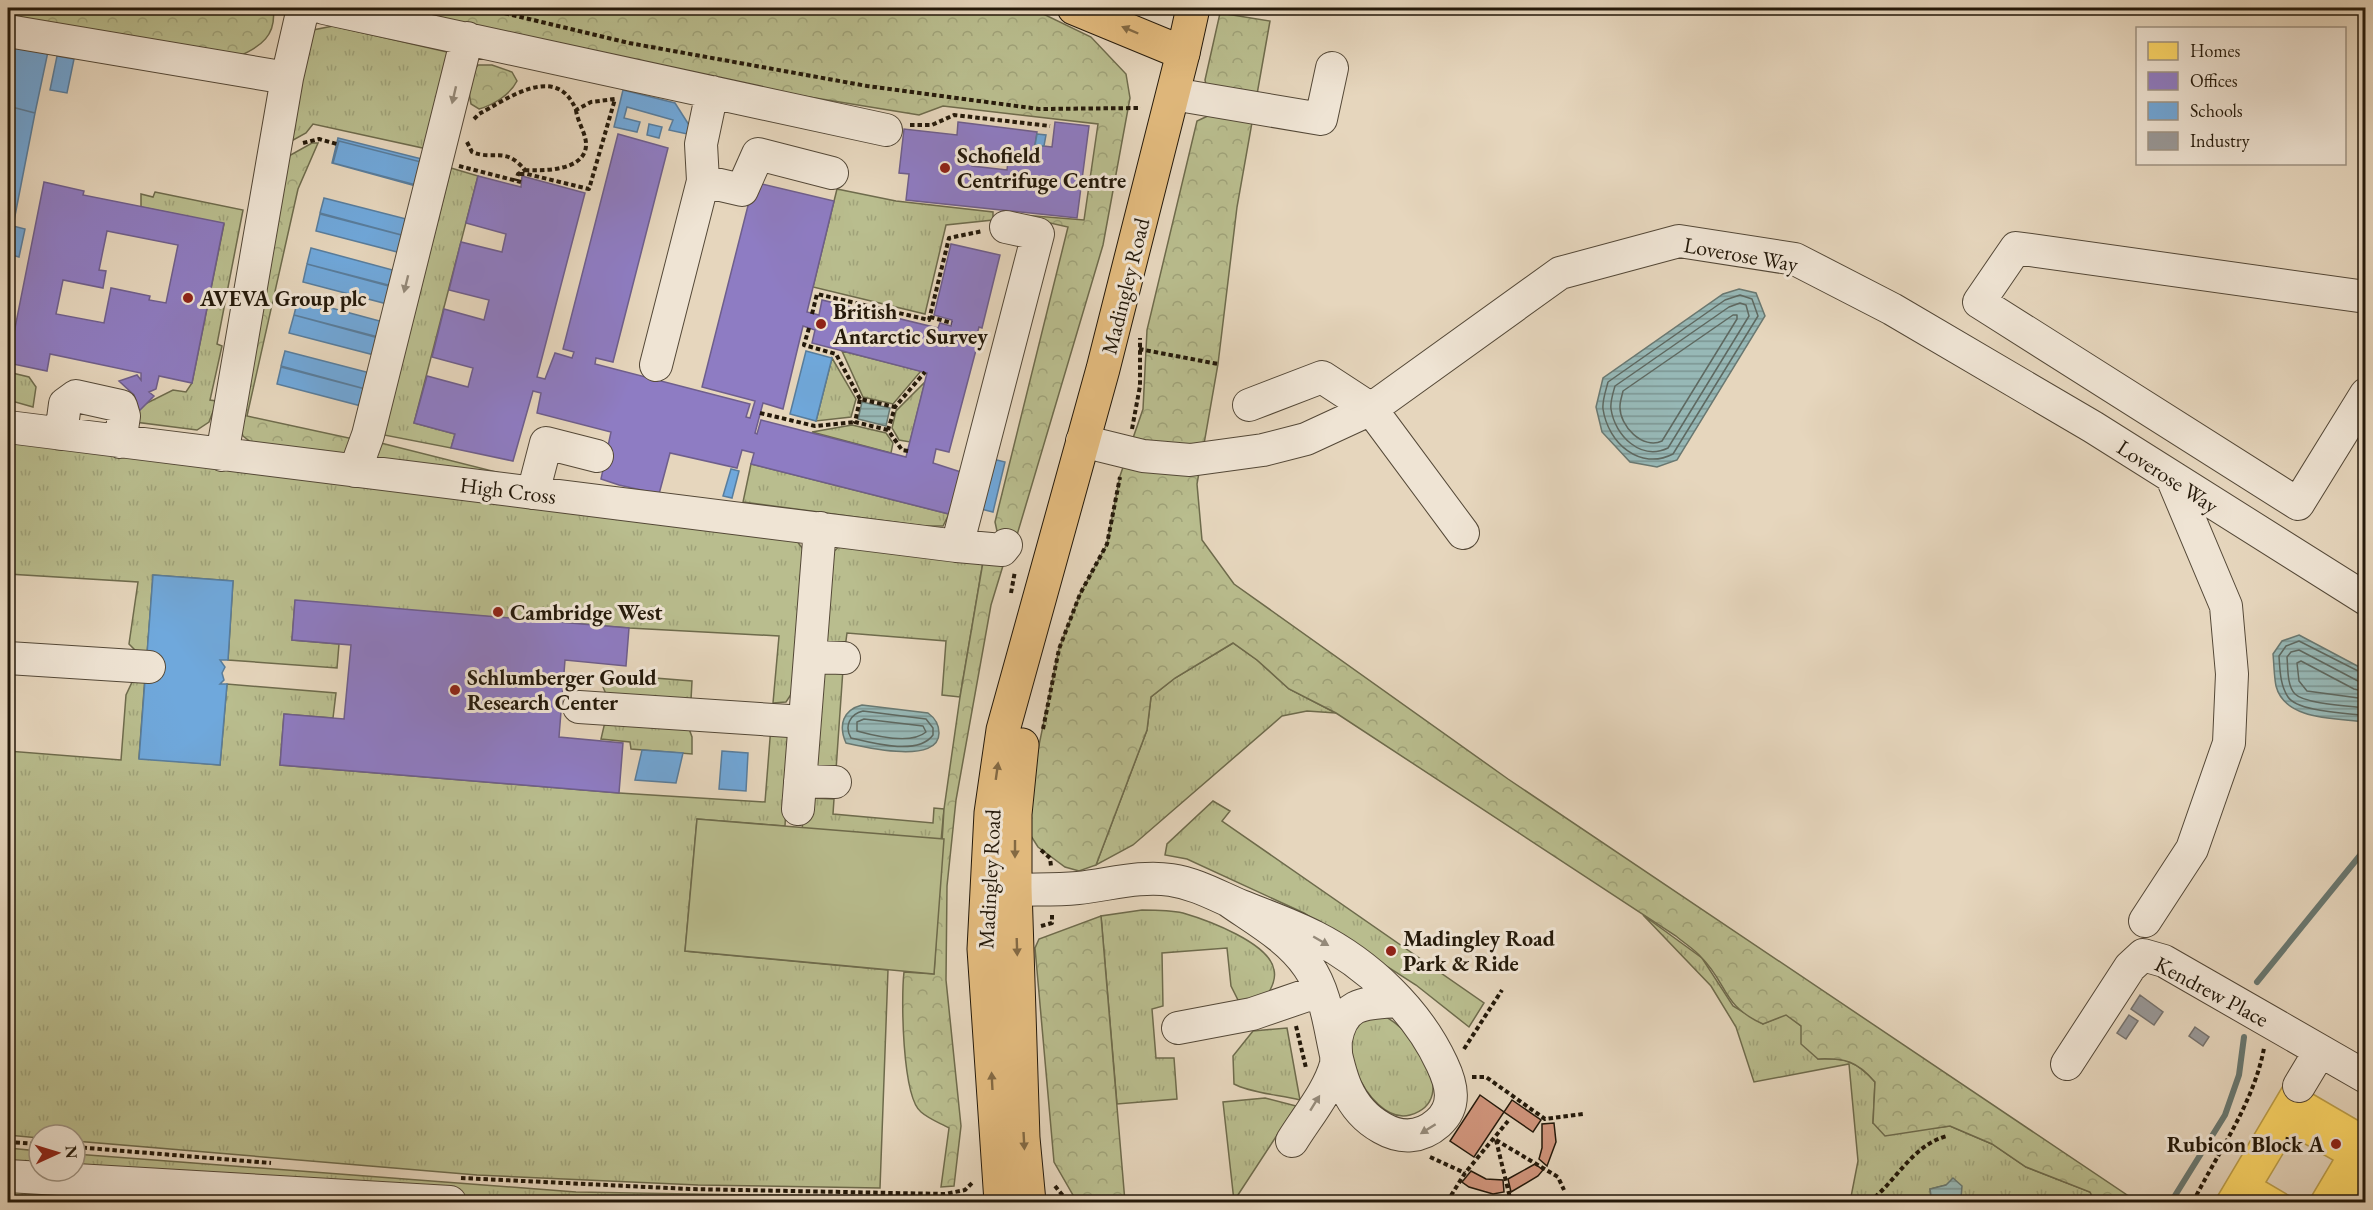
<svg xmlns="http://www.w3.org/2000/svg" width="2373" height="1210" font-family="'EB Garamond',serif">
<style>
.grass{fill:url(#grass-tufts);stroke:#6e6b4c;stroke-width:1.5}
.forest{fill:url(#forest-crowns);stroke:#6e6b4c;stroke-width:1.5}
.park{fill:#b9bd8e;stroke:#6e6b4c;stroke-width:1.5}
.water{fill:url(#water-rules);stroke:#697871;stroke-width:1.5}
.homes{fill:#ffd966;stroke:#bd9f4a;stroke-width:1.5}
.offices{fill:#8e7cc3;stroke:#6e5e8c;stroke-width:1.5;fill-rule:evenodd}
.schools{fill:#6fa8dc;stroke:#587d9d;stroke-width:1.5}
.industry{fill:#999;stroke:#76736e;stroke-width:1.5}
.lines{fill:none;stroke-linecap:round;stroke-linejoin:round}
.shore{stroke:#5e6860;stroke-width:1.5}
.stream{stroke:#697871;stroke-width:6}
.building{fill:#d0947b;stroke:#24190a;stroke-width:1.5}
.minor-casing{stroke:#544837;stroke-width:34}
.major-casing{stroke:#24190a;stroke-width:35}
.highway-casing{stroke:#24190a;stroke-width:35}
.path{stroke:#24190a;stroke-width:4;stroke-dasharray:4.5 3;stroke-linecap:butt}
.minor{stroke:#efe4d4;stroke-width:32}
.major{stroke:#e3bb7e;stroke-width:33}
.highway{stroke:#e3bb7e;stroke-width:33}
.oneway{fill:#846a44}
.oneway2{fill:#948979}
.poi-dot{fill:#8f2418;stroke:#efe4d4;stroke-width:2}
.labels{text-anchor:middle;stroke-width:6;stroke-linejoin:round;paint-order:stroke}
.poi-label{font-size:22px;font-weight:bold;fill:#24190a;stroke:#efe4d4;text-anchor:start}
.street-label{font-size:22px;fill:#24190a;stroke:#efe4d4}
</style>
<defs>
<pattern id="grass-tufts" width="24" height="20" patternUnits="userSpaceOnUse" patternTransform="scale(1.5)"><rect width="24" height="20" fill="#b9bd8e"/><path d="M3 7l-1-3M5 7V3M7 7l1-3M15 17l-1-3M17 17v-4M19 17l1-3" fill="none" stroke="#9fa279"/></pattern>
<pattern id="forest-crowns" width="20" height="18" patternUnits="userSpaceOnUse" patternTransform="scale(1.5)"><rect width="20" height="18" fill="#b9bd8e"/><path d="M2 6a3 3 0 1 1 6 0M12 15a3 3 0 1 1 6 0" fill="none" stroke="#9fa279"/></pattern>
<pattern id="water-rules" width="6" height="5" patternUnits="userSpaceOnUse" patternTransform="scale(1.5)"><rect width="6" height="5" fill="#97b8b6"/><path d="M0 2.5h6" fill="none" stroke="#7b9592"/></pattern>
</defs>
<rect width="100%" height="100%" fill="#e6d6bd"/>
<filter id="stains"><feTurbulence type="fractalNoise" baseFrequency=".00333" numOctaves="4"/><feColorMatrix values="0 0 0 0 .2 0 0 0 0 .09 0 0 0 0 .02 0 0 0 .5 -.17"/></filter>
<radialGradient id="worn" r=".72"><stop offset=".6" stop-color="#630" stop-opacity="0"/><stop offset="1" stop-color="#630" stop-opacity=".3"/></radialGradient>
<path class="grass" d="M333 26 456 54 432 150 313 124 306 133 286 144 313 30Z
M451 168 478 176 414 423 455 434 451 448 384 435Z
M837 189 896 201 993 212V220L946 225 925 314 813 287Z
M155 192 243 210 217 344 222 346 210 400 217 401 209 422 197 430 135 422 139 407 173 390 186 392 192 383 224 224 141 207V194L153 197Z
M842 351 921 371 893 404 863 397Z
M832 358 856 399 851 417 816 421Z
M8 372 29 377 36 387 33 407 8 400Z
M925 382 910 442 899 440 892 428 896 411Z
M852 425 886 433 893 443 891 453 812 432Z
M8 435 793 536 806 553 794 690 786 702 773 703 779 636 629 628 295 601 292 640 339 644 337 668 228 660 233 581 153 575 147 655 137 652 129 644 138 582 8 574Z
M369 440 512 476 380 460 372 454Z
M751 464 949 514 943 526H924L743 502Z
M842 544 984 556 960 697 942 695 946 641 847 633 845 648 821 647 831 554Z
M1233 643 1257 660 1289 689 1336 713 1307 711 1282 716 1133 845 1096 865 1147 730 1151 697 1175 678Z
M843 669 836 770 811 768 816 672Z
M605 674 692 681 691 700 606 694 603 687Z
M145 677 139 758 220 765 227 684 336 693 333 718 284 714 280 765 619 793 765 802 771 726 790 736 785 826 697 819 685 951 888 970 880 1188 698 1185 477 1175 75 1141V1135H39V1138L8 1135V751L121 760 126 695 134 678Z
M610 719 688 726 692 737V754L631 749 630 742 601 739 604 726Z
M810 798 834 799 833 814 933 823 934 808 944 809 941 841 802 830 805 802Z
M1213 801 1230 811 1222 821 1484 1003 1469 1027 1416 985 1304 913 1187 859 1165 855 1167 844Z
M1142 910C1156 910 1170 910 1183 913 1207 920 1270 943 1274 970 1276 978 1273 985 1269 992L1247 1001 1238 1000 1231 986 1227 948 1162 953 1163 1006 1152 1009 1156 1058H1174L1177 1099 1117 1104 1101 916Z
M1643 915 1702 958 1733 1006 1763 1024 1786 1014 1801 1026 1818 1059C1845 1058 1857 1061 1875 1082L1873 1123 1934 1128 1950 1126 1992 1144 2026 1167 2090 1192 2095 1202H1970L1946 1185 1930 1189 1932 1202H1850L1858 1161 1849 1064 1754 1082 1736 1027 1711 986Z
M1381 1015C1412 1026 1463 1100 1410 1115 1367 1127 1318 1016 1381 1015Z
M1287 1028 1300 1100C1281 1095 1250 1093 1234 1084L1233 1056 1253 1031Z
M1265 1098 1296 1106 1234 1201 1223 1102Z
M8 1148 39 1151V1163L8 1160Z
M75 1154 576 1192 936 1198V1201L512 1202 75 1166Z
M8 1184 237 1202H94L8 1196Z"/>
<path class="forest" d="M8 8H273C277 35 261 47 237 57L8 15Z
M367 8H1031L1091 37 1126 74 1130 98 1103 245 1017 535 997 531 995 522 1068 227 1010 214 1084 220 1098 124 943 106 919 115 803 96Z
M1220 13 1270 21 1237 207 1218 364 1197 484 1202 540 1234 584 1508 779 2130 1197 2127 1202H2095L2090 1192 2026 1167 1992 1144 1950 1126 1885 1136 1873 1123 1875 1082C1857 1061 1845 1058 1818 1059L1801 1044V1026L1786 1015 1763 1024C1722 1006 1728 984 1701 957 1694 949 1684 943 1676 936L1336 713 1289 689 1257 660 1233 643 1175 678 1151 697 1147 730 1096 865 1079 871 1065 867 1038 847 1031 836 1028 798 1059 649 1080 594 1107 544 1120 476 1143 409 1147 330 1197 121 1212 114 1205 80Z
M478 65H492L512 72 517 81C510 95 493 105 479 109L471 104C468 91 468 76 478 65Z
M312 143H318L298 189 247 416 358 440 349 455 252 443 243 436 240 428 287 157Z
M984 556 1005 559 991 605 956 800 947 886 946 980 961 1126 954 1186 941 1187 949 1128C940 1123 929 1119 921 1112 902 1097 901 997 904 972L934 974 944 809 960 697Z
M1101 916 1125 1202H1077L1054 1162 1035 948 1039 939Z"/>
<path class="park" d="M697 819 944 839 934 974 685 951Z"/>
<path class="water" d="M1739 289 1756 293 1765 316 1677 460 1657 467 1630 462 1602 432 1596 407 1603 378 1723 294Z
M862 402 890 408 886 426 858 419Z
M2299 635 2365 670V722C2337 718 2285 721 2276 686 2274 676 2274 664 2273 654L2282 641Z
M862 705 928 713C935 718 939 724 939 733 939 765 864 747 846 743 838 725 843 710 862 705Z
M1953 1178 1962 1186 1961 1198 1970 1202H1932L1930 1189 1946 1185Z"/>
<path class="homes" d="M2287 1079 2366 1125V1182L2353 1202H2308L2333 1160 2293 1137 2266 1182 2300 1202H2214Z"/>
<path class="offices" d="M958 122 1037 132 1035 145 1052 147 1055 122 1089 126 1077 218 906 200 909 174 899 173 904 129 957 135ZM973 157 1008 161 1007 170 972 166Z
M618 134 668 148 613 362 596 358 595 364 750 404 746 417 750 418 755 401 702 387 754 182 834 201 807 312 819 315 822 300 938 328 940 323 951 326 952 320 934 315 951 244 1000 255 982 328 979 327 977 334 980 335 949 452 936 449 933 463 961 472 949 514 751 464 754 453 742 450 737 468 670 453 659 494 619 485 601 479 611 432 537 413 541 393 533 391 513 461 451 448 455 434 414 423 427 376 468 387 473 368 432 357 444 309 484 320 489 300 449 290 461 242 502 252 506 234 466 223 478 176 521 187 522 176 585 193 537 377 545 379 555 353 572 358 574 352 563 349ZM803 326 815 330 812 343 927 373 906 457 761 420 757 434 755 433 763 403 783 409Z
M44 182 84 191 83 195 224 223 192 383 159 376 156 389 149 392 154 396 139 411 134 395 119 381 137 375 141 380V373L50 354 47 371 8 363ZM107 231 178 245 166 303 149 300 150 296 111 288 104 323 56 314 63 280 103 288 106 271 99 270Z
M295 600 629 628 626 666 565 660 559 737 623 743 619 793 280 765 284 714 344 719 351 645 292 640Z"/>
<path class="schools" d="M8 42 49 47 35 113 8 106Z
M57 56 74 59 67 93 50 90Z
M623 90 675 103 696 136 669 130 673 120 627 107 624 118 640 122 637 132 614 127Z
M8 106 35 113 13 226 25 229 19 257 8 254Z
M649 124 662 127 659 138 647 135Z
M1037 134 1046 135 1044 146 1035 145Z
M338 138 422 159 416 186 332 163Z
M339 141 421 162 416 185 333 163Z
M324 198 414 221 409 237 320 213Z
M320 214 409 237 405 254 316 231Z
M311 248 400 272 396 287 307 264Z
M307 264 396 288 391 305 303 282Z
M298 299 387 323 382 338 294 315Z
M294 315 382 339 378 356 289 333Z
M285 351 374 374 369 390 281 366Z
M806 351 832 358 816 421 790 414Z
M281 367 369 390 365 407 277 384Z
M989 458 1005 462 993 512 977 508Z
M731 469 739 471 732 498 723 496Z
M153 575 233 581 228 660H220L225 667 222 673 224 680 220 684H227L220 765 139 759Z
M642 750 683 753 676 783 635 780Z
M722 751 748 753 746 791 719 789Z"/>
<path class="industry" d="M2140 995 2163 1012 2154 1025 2131 1009Z
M2129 1015 2138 1021 2126 1039 2117 1033Z
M2195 1027 2209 1037 2203 1046 2189 1036Z"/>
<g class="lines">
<path class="shore" d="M1740 295 1752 299 1758 316 1673 454C1640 471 1608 443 1603 409 1602 401 1606 390 1608 382L1725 300Z
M1740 303 1746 305 1749 316 1668 448C1641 461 1615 436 1611 409 1610 402 1613 393 1615 386L1729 307Z
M1733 315H1737V319L1662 441C1643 450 1619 426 1620 406 1620 401 1622 396 1623 391Z
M2366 675 2299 641 2286 646 2279 656C2280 670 2280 685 2288 697 2298 712 2348 713 2366 716
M2366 683 2358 681 2299 650 2291 652 2287 657C2288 668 2287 686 2295 694 2305 704 2350 706 2366 708
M2366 692 2354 689 2301 661 2297 663 2299 681 2307 691 2366 699
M863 711 926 719 933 728V735C918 756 872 743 851 738 844 726 850 714 863 711Z
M864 719 923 726 926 732C911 745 875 736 857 731V722Z"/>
<path class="stream" d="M2257 982 2366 848
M2171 1202 2225 1115 2239 1075 2244 1037"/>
</g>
<path class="building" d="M1480 1095 1504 1112 1474 1157 1450 1141Z
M1512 1100 1541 1120 1533 1132 1504 1112Z
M1554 1123 1556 1142 1547 1166 1539 1159 1542 1148V1124Z
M1535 1164 1543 1170 1538 1176 1511 1192 1508 1179Z
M1471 1171 1486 1179 1503 1180 1504 1192 1493 1194 1469 1187 1462 1182Z"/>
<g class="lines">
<g class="minor-casing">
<path id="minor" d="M324 8 886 130
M8 31 287 78 301 17 307 8
M1173 94 1321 119 1332 68
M703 181 742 190 758 154 832 173
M2366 297 2016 248 1979 302 2298 504 2366 394
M656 365 703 181 701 144 712 92
M1249 405 1322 377 1371 409 1463 533
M8 427 957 546 1002 550 1006 545
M61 434 65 404 76 396 121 406 124 416 120 442
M1082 441 1143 456 1190 460 1263 450 1306 439 1371 409 1560 273 1679 241 1795 259 1892 309 2093 427 2366 599
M222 455 287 78
M355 471 368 435 467 38
M533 493 546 443 597 456
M957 546 1038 234 1006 227
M811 657 844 658
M8 658 149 667
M579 707 804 722
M800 781 835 782
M798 809 820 528
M989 892C1019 888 1048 891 1078 888 1108 885 1141 875 1171 880 1197 884 1217 896 1241 906 1266 916 1292 925 1315 937 1368 964 1417 1010 1442 1064 1452 1085 1457 1106 1438 1123 1421 1138 1401 1139 1382 1128 1322 1095 1343 1016 1308 966 1289 938 1256 920 1229 901
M2145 921 2192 849 2229 743 2232 674 2226 606 2173 480
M1178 1028 1252 1014 1319 991
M2067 1064 2130 967 2143 955 2164 961 2366 1077
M2299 1086 2320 1051
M1292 1141C1306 1118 1329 1091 1336 1064 1337 1056 1335 1048 1336 1040 1343 1001 1366 1003 1399 1001
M8 1176 450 1202"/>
</g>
<g class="major-casing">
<path id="major" d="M1022 745 1015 814V888L1023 1138 1029 1202
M1001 1202 984 949 991 813 1003 730 1103 369 1183 53"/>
</g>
<g class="highway-casing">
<path id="highway" d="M1074 8 1183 53 1193 8"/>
</g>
<path class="path" d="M483 8 629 43 867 86 1039 109 1141 108
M474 119 479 114C507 99 557 62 576 110L591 102 615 99 589 189 527 174H518
M910 125H932L954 115 1050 126
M467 142 472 152C495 161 505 146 525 170L518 174 516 181
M303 143 319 139 337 144
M459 166 521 182
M525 170C543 171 584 171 586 146 587 135 577 121 576 110
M812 314 817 294 929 320 949 238 983 231
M930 317 952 323
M809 328 804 345 836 354 860 399
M1139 349 1218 364
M760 413 815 426 855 422
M1132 429 1140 386V338
M888 430 855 422 860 399 895 407
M908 451 902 450 888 430 895 407 925 372
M1011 593 1015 571
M1043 729 1059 649 1080 594 1107 544 1120 477
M1041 850 1050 858 1051 866
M1041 926 1052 923V915
M1296 1026 1306 1068
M1464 1049 1502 990
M1472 1077H1486L1545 1119 1583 1114
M1496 1140 1558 1177 1564 1190
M1496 1140 1511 1202
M8 1142 39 1144
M75 1147 271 1163
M2286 1149 2288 1136
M1430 1157 1465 1173
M461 1178 689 1189 945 1194 965 1190 974 1181
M1055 1186 1068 1202
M1447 1202 1465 1173 1508 1121
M1869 1202C1896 1182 1912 1145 1947 1136
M2193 1202C2217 1154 2254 1103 2264 1048"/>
<use href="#minor" class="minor"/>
<use href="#major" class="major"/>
<use href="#highway" class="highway"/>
</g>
<defs><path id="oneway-solid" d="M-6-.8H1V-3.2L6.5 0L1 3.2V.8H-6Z" transform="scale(1.5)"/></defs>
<g class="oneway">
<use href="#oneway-solid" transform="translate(1130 30) rotate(-157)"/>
<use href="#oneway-solid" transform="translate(997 771) rotate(-82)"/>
<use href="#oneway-solid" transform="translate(1015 849) rotate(90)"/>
<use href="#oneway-solid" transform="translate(1017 947) rotate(88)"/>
<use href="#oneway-solid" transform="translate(992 1081) rotate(-93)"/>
<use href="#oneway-solid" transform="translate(1024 1141) rotate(87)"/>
</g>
<g class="oneway2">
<use href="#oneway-solid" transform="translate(454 95) rotate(103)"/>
<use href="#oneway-solid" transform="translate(406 284) rotate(104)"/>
<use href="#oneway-solid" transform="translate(1321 941) rotate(30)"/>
<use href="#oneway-solid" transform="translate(1315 1103) rotate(-58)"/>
<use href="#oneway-solid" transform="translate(1428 1129) rotate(148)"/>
</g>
<g class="poi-dot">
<circle cx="945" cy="168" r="6"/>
<circle cx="188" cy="298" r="6"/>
<circle cx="821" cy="324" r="6"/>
<circle cx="498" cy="612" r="6"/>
<circle cx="455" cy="690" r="6"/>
<circle cx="1391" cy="951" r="6"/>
<circle cx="2336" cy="1144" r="6"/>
</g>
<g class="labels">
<g class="poi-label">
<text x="957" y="163">Schofield<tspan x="957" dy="25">Centrifuge Centre</tspan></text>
<text x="200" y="306">AVEVA Group plc</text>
<text x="833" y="319">British<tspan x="833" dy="25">Antarctic Survey</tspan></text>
<text x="510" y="620">Cambridge West</text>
<text x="467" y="685">Schlumberger Gould<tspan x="467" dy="25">Research Center</tspan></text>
<text x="1403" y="946">Madingley Road<tspan x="1403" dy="25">Park &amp; Ride</tspan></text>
<text x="2324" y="1152" text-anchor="end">Rubicon Block A</text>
</g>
<g class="street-label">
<text transform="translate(1741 254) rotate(10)" y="8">Loverose Way</text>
<text transform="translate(1125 286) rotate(-76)" y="8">Madingley Road</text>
<text transform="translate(2168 476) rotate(33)" y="8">Loverose Way</text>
<text transform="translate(508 490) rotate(7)" y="8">High Cross</text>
<text transform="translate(989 879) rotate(-87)" y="8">Madingley Road</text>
<text transform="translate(2212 991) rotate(28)" y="8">Kendrew Place</text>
</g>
</g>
<rect width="2373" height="1210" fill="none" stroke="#e6d6bd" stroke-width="30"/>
<rect x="9" y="9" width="2355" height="1192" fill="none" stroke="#24190a" stroke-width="3"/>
<rect x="15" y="15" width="2343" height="1180" fill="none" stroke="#24190a" stroke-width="1.5"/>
<rect x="2136" y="27" width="210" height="138" fill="#efe4d4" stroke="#9e9383" stroke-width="1.5"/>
<rect x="2148" y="42" width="30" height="18" fill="#ffd966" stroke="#9e9383" stroke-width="1.5"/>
<text x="2190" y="57" font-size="18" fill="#24190a">Homes</text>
<rect x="2148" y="72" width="30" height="18" fill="#8e7cc3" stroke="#9e9383" stroke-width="1.5"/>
<text x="2190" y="87" font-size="18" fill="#24190a">Offices</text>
<rect x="2148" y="102" width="30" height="18" fill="#6fa8dc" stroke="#9e9383" stroke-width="1.5"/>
<text x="2190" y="117" font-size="18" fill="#24190a">Schools</text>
<rect x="2148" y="132" width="30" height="18" fill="#999999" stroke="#9e9383" stroke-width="1.5"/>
<text x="2190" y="147" font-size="18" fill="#24190a">Industry</text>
<g transform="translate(57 1153) rotate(86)"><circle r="28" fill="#efe4d4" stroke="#9e9383" stroke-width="1.5"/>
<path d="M0-4.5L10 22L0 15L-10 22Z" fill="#8f2418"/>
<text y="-9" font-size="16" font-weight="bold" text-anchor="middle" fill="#24190a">N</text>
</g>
<rect width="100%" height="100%" filter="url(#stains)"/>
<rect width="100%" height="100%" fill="url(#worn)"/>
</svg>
